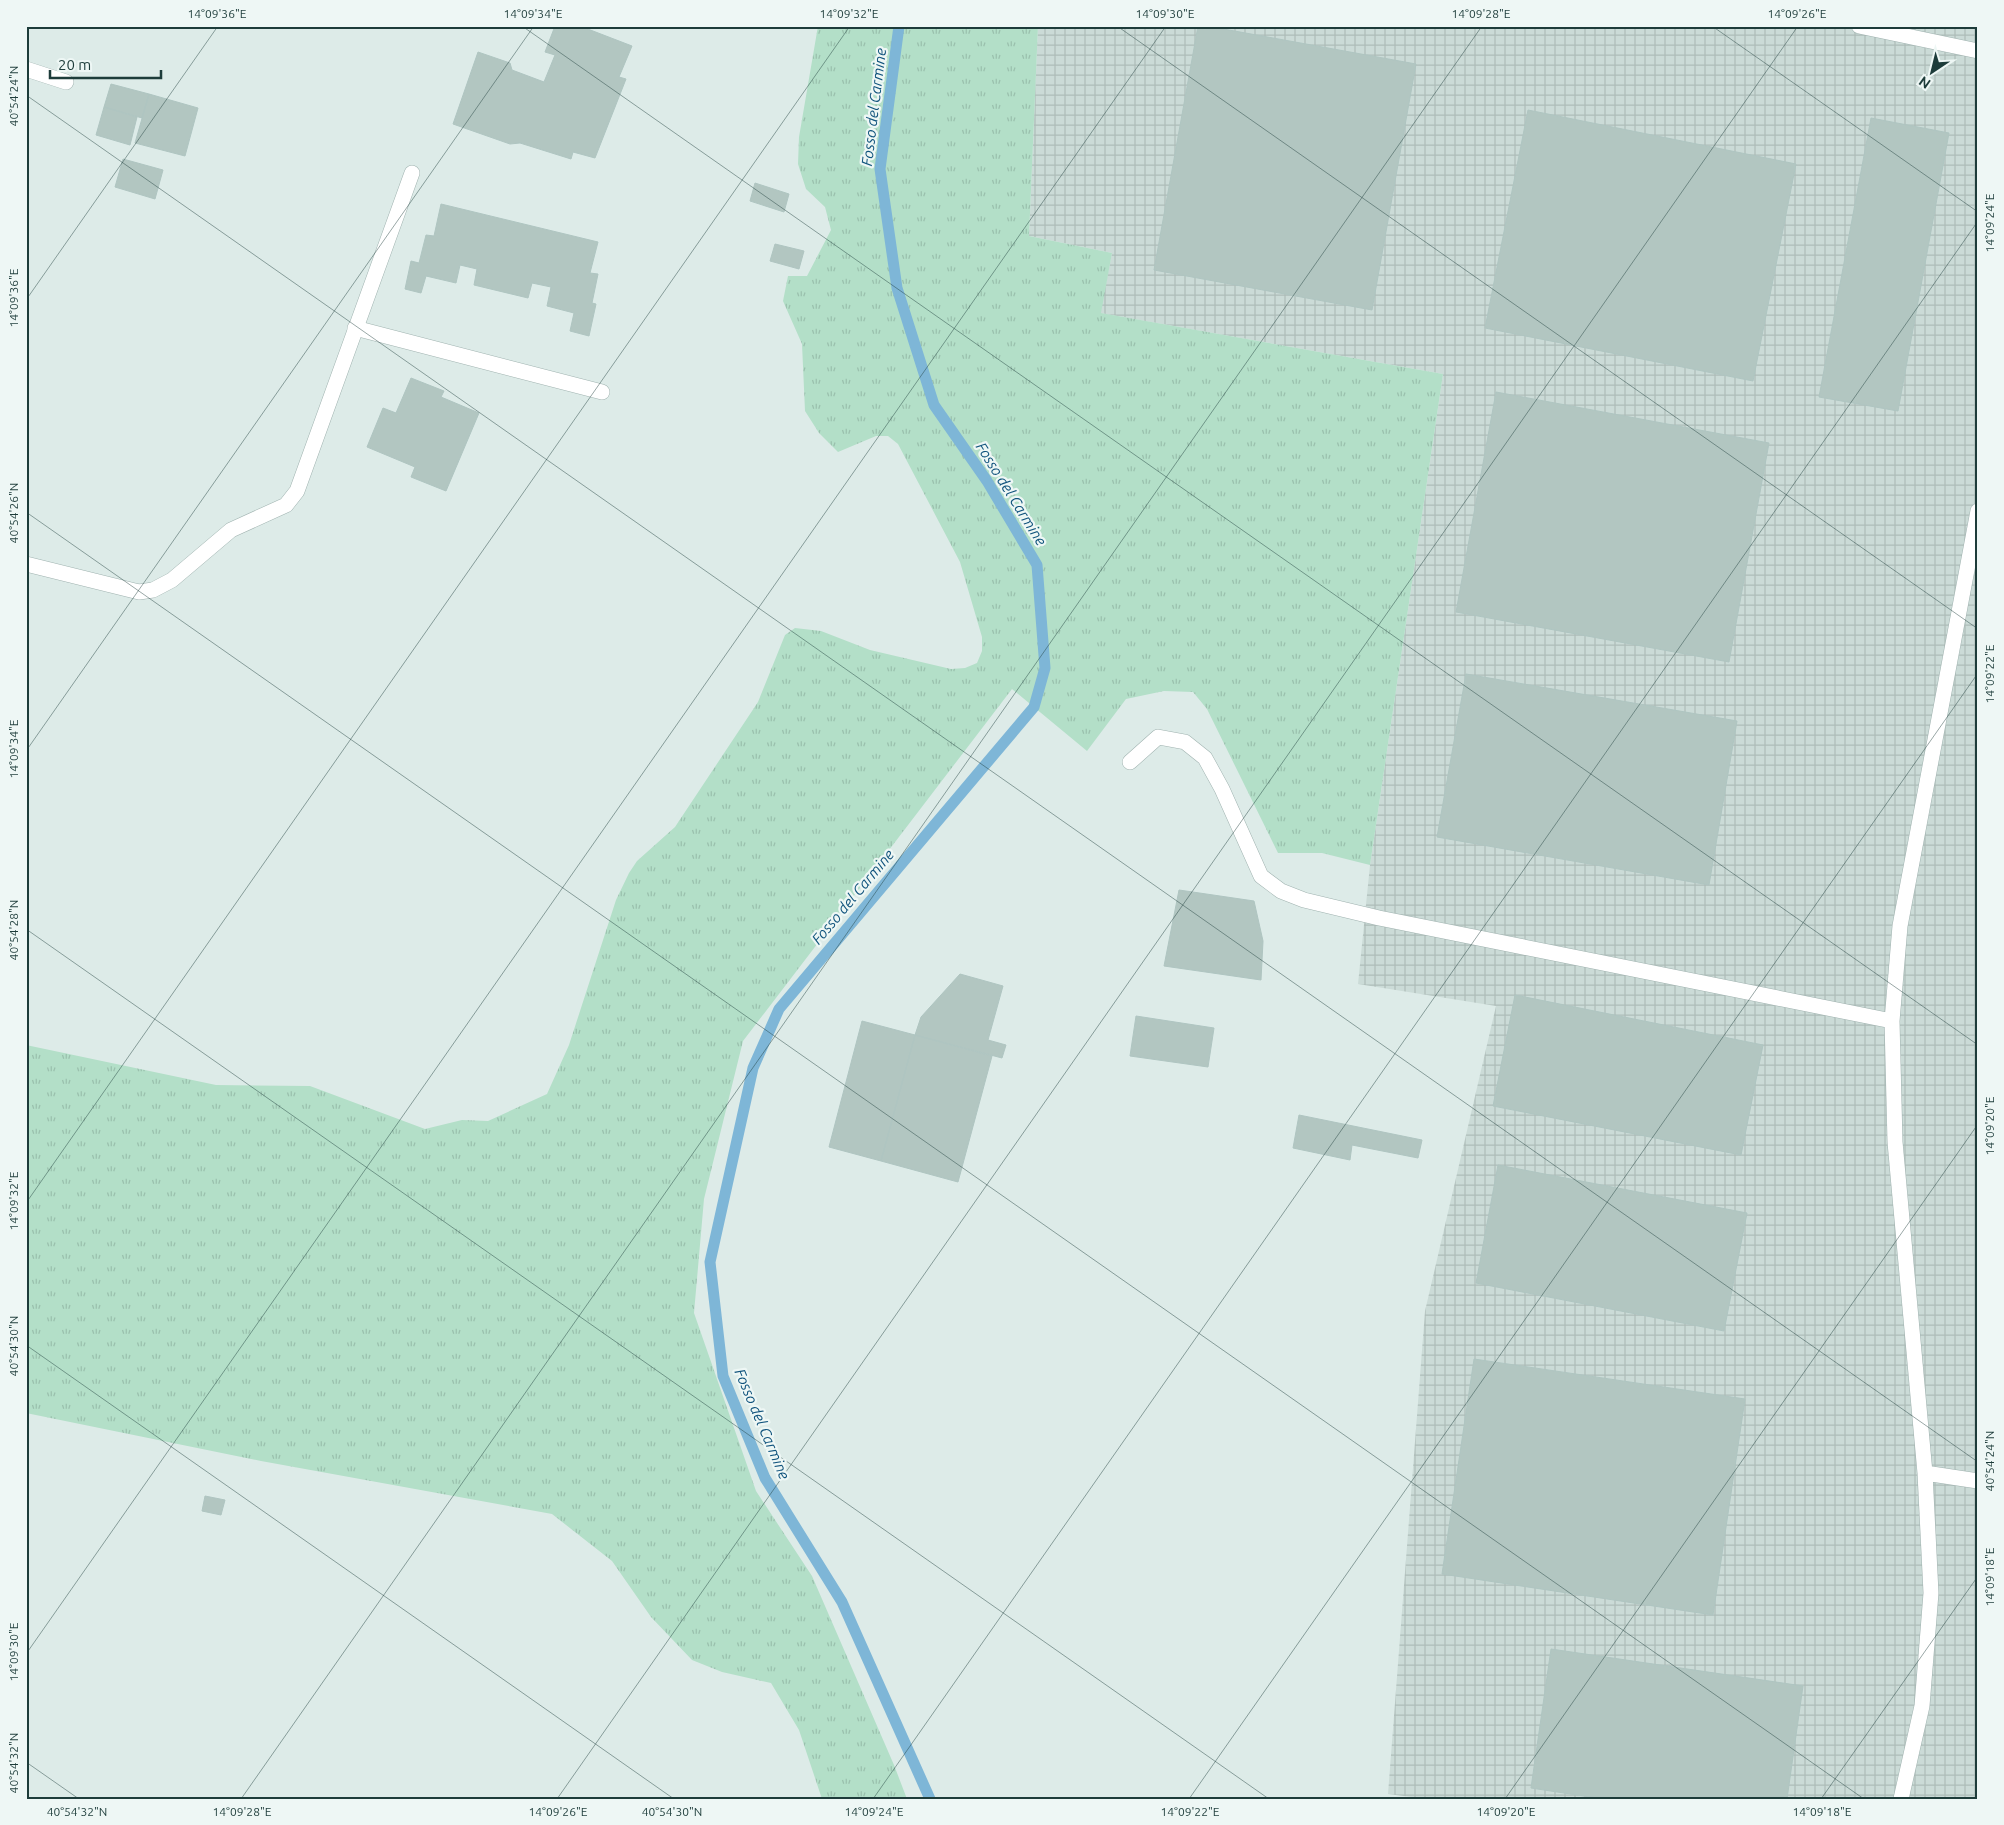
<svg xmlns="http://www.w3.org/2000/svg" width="2004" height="1825" font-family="Ubuntu,sans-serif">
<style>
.industrial{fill:url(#industrial-grid)}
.grass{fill:url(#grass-tufts)}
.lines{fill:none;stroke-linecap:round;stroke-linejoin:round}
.stream{stroke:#7eb6d7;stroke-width:11}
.building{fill:#b2c6c1;stroke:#afc5c1}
.service-casing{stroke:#a0b3b0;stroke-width:16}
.minor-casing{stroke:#a0b3b0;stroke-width:16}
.service{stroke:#fff;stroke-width:15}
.minor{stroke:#fff;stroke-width:15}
.ticks{fill:none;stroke:#1d3c3a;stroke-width:1;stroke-opacity:0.45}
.labels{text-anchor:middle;stroke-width:4.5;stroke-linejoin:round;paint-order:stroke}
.water-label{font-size:15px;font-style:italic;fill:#11547d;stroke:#eef7f5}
.neatline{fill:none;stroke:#1d3c3a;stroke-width:2}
.ticks-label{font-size:12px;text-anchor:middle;fill:#1d3c3a}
</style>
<defs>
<pattern id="industrial-grid" width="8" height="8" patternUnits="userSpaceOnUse" patternTransform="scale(1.25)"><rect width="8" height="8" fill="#cbdbd7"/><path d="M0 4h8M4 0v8" fill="none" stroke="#aebdb9"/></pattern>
<pattern id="grass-tufts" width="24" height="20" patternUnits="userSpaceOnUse" patternTransform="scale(1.25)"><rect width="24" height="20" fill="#b3dfc8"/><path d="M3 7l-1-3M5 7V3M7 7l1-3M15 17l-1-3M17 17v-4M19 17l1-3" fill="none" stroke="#9ac0ad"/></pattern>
</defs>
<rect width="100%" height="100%" fill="#ddebe8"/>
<path class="industrial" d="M1038 26H1978V1799H1426L1388 1794 1425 1311 1496 1006 1358 984 1370 865 1443 374 1100 313 1112 253 1029 236Z"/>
<path class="grass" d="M818 26H1038L1029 236 1112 253 1101 313 1443 374 1370 865 1322 853H1278L1207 709 1193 692 1164 691 1126 699 1087 751 1012 689 743 1041 704 1199 694 1313 756 1491 812 1576 894 1765 907 1799H822L799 1730 771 1683 722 1672 692 1660 651 1617 612 1561 552 1514 261 1461 26 1413V1045L216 1085 310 1086 425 1129 462 1120 488 1121 547 1094 569 1045 616 900 629 873 637 861 675 827 758 702 785 635 795 628 821 631 870 650 951 669 965 668 977 663 982 651V637L960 562 898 444 888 436H876L838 452 819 433 805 411 802 344 783 301 788 276H807L831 230 825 207 806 189 798 164 799 137Z"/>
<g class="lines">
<path class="stream" d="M899 26 880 169 897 288 934 405 987 481 1037 565 1045 668 1034 707 779 1009 753 1068 710 1262 723 1376 765 1478 842 1602 930 1799"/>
</g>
<path class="building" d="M555 26H580L632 46 619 77 626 79 595 158 573 152 571 159 520 143 510 144 453 124 478 52 510 63 512 70 544 82 555 55 545 52Z
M1198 26H1207L1416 64 1372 310 1154 270Z
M111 84 149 94 142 118 104 107Z
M149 94 198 108 185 156 135 143Z
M104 107 137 117 130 145 96 135Z
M1528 110 1796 164 1753 381 1485 328Z
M1871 118 1949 133 1898 411 1819 397Z
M123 159 163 170 155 199 115 187Z
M755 183 789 194 784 212 750 201Z
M441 204 598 242 590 273 598 274 592 303 596 304 589 336 570 331 574 313 547 306 551 287 532 283 528 298 474 285 477 269 460 265 456 283 426 276 421 293 405 289 411 261 419 263 426 235 434 236Z
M775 244 804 251 799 269 770 261Z
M411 378 444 391 441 397 479 413 446 491 411 477 415 467 367 447 383 408 396 413Z
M1496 392 1769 443 1729 662 1456 612Z
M1466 674 1737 721 1709 885 1437 837Z
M1179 890 1254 901 1263 941 1261 980 1164 966Z
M960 974 1003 986 988 1040 1006 1045 1002 1058 915 1035 921 1017Z
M1515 995 1763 1045 1741 1155 1493 1106Z
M1136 1016 1214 1028 1208 1067 1130 1056Z
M862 1021 915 1035 881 1161 829 1147Z
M915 1035 992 1056 958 1182 881 1161Z
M1299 1115 1422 1140 1418 1158 1352 1145 1350 1160 1293 1148Z
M1498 1165 1747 1213 1724 1331 1476 1283Z
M1474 1359 1745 1399 1713 1615 1442 1574Z
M205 1496 225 1500 221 1515 202 1511Z
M1551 1649 1803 1686 1787 1799H1603L1531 1788Z"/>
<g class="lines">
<g class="service-casing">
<path id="service" d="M355 328 602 392"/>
</g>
<g class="minor-casing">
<path id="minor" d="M1859 26 1978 51
M26 69 66 82
M1978 511 1900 926 1892 1021 1895 1142 1925 1473 1978 1481
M26 564 139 592 153 590 172 580 231 530 286 505 297 491 412 173
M1130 762 1158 737 1185 742 1205 758 1222 789 1261 876 1281 891 1304 900 1379 918 1892 1021
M1901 1799 1922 1706 1931 1593 1925 1473"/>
</g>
<use href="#service" class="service"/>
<use href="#minor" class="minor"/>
</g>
<path class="ticks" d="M522 26 1978 1045M1117 26 1978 629M1712 26 1978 212M26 95 1978 1462M26 300 218 26M26 512 1864 1799M26 751 534 26M26 929 1269 1799M26 1203 850 26M26 1345 674 1799M26 1654 1166 26M26 1762 79 1799M241 1799 1482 26M557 1799 1798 26M873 1799 1978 221M1189 1799 1978 673M1505 1799 1978 1124M1821 1799 1978 1576"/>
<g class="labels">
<g class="water-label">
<text transform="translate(874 107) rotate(-83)" y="5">Fosso del Carmine</text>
<text transform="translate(1011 494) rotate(58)" y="5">Fosso del Carmine</text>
<text transform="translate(853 897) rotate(-50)" y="5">Fosso del Carmine</text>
<text transform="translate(762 1424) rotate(67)" y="5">Fosso del Carmine</text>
</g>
</g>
<rect width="2004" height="1825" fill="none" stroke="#eef7f5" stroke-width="55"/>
<g transform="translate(1932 72) rotate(215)" stroke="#eef7f5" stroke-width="4" paint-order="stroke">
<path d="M0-4L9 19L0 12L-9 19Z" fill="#1d3c3a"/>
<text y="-8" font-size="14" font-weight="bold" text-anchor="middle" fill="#1d3c3a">N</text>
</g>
<path d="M50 70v8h111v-8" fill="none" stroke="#1d3c3a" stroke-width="2.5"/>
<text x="58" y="70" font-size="15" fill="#1d3c3a" stroke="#eef7f5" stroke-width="4" paint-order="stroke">20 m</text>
<rect x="28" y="28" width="1948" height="1770" class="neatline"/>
<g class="ticks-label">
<text x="217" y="18">14°09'36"E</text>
<text x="533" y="18">14°09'34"E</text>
<text x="849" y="18">14°09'32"E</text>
<text x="1165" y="18">14°09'30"E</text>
<text x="1481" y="18">14°09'28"E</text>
<text x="1797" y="18">14°09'26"E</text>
<text transform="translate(14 96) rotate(-90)" y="4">40°54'24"N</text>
<text transform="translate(1990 223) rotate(-90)" y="4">14°09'24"E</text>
<text transform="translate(14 298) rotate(-90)" y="4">14°09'36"E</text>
<text transform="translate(14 513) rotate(-90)" y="4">40°54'26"N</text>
<text transform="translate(1990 674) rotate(-90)" y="4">14°09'22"E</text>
<text transform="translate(14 749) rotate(-90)" y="4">14°09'34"E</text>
<text transform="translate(14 930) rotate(-90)" y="4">40°54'28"N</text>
<text transform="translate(1990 1126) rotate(-90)" y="4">14°09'20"E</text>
<text transform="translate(14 1201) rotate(-90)" y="4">14°09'32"E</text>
<text transform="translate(14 1346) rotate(-90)" y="4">40°54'30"N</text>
<text transform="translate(1990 1461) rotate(-90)" y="4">40°54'24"N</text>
<text transform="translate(1990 1577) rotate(-90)" y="4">14°09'18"E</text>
<text transform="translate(14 1652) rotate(-90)" y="4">14°09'30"E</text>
<text transform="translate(14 1763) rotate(-90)" y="4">40°54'32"N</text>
<text x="77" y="1816">40°54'32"N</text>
<text x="242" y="1816">14°09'28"E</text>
<text x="558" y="1816">14°09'26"E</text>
<text x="672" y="1816">40°54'30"N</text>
<text x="874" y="1816">14°09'24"E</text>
<text x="1190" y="1816">14°09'22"E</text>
<text x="1506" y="1816">14°09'20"E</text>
<text x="1822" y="1816">14°09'18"E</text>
</g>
</svg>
